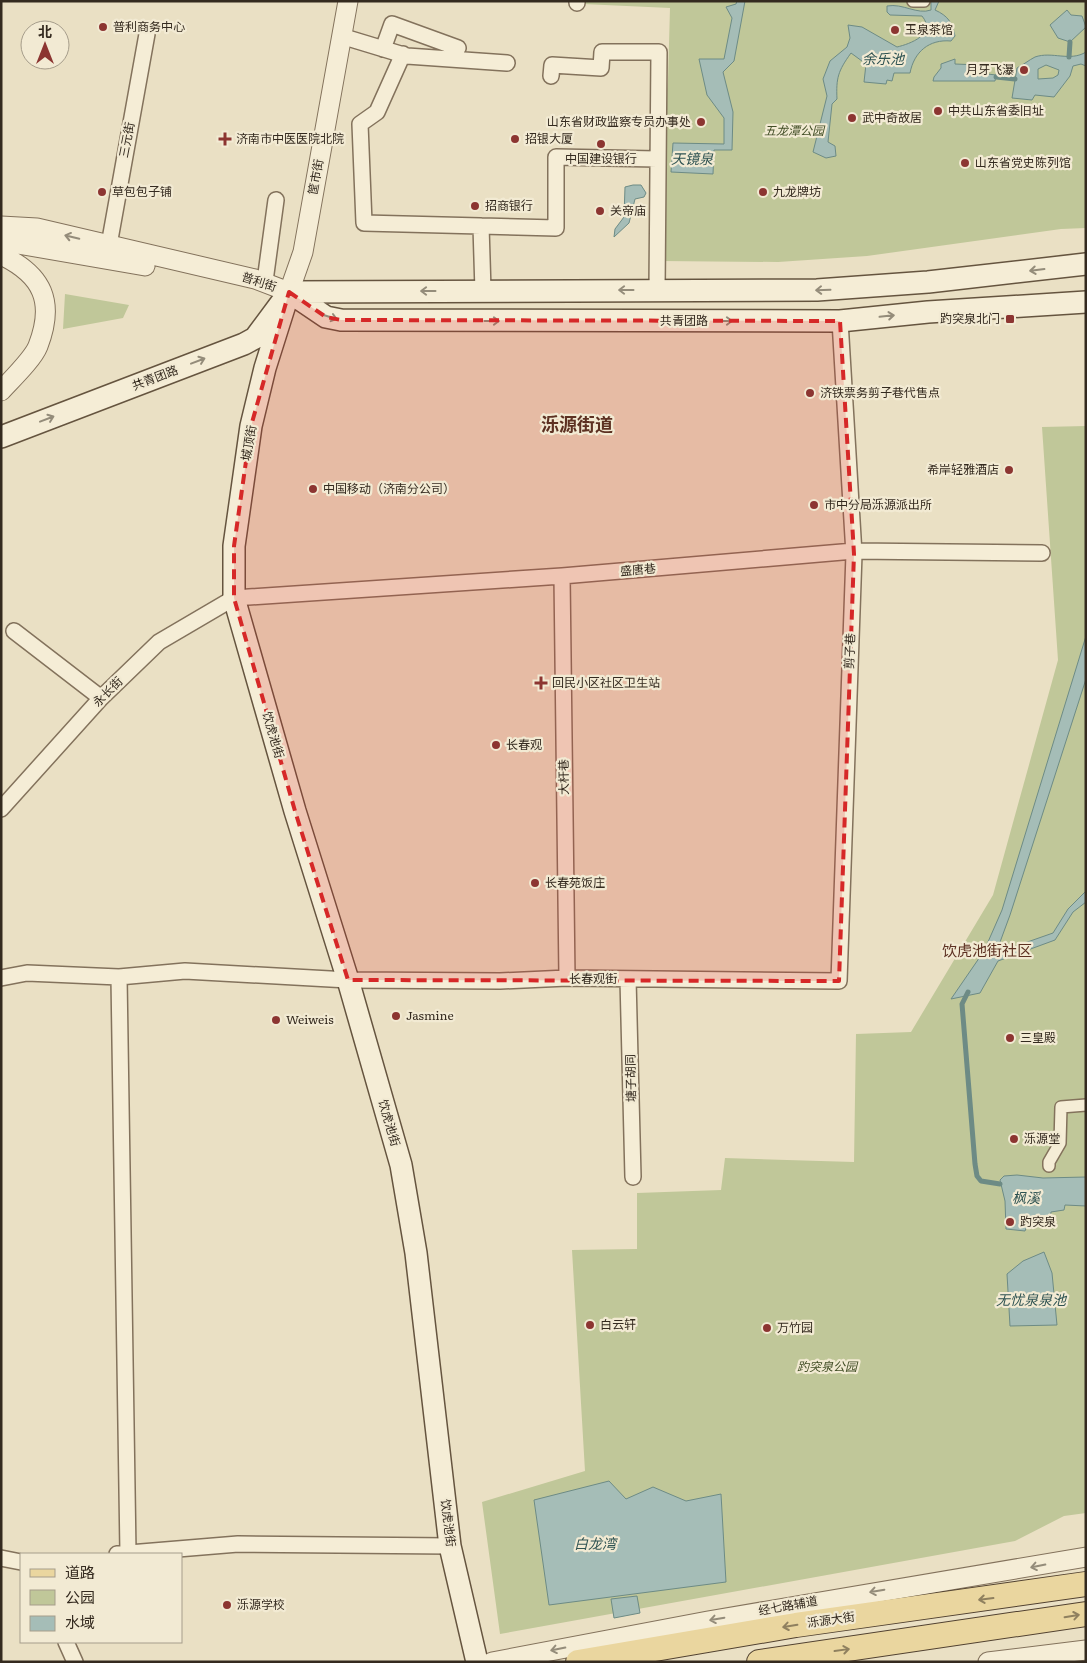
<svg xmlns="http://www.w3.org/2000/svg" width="1087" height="1663" font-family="Literata,'Noto Sans SC',serif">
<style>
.green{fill:#c0c799}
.water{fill:#a5bdb7;stroke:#6d8b85;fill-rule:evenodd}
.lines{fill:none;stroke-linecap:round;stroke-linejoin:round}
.stream{stroke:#6d8b85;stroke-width:5}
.pedestrian-casing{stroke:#83725c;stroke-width:14}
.minor-casing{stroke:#83725c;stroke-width:18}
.tertiary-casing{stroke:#83725c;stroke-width:21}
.secondary-casing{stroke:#65543f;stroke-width:24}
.primary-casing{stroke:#514130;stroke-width:26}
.pedestrian{stroke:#f5edd6;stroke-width:11}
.minor{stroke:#f5edd6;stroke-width:15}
.tertiary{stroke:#f5edd6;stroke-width:19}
.secondary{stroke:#f5edd6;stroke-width:21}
.primary{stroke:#ead69f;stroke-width:24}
.oneway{stroke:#948c7a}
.oneway2{stroke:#8f805f}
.marked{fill:#d62828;fill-opacity:0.2;stroke:#d62828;stroke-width:4;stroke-dasharray:10 6;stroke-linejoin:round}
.poi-dot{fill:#8c3531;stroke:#f2ead3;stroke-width:2}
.labels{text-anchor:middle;stroke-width:4.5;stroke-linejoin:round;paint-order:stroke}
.poi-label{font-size:12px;fill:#342a1f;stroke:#f2ead3;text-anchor:start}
.park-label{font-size:12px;font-style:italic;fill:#434f27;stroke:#f2ead3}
.street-label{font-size:12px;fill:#342a1f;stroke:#f2ead3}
.water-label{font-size:14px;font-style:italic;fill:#2f5352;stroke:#f2ead3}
.quarter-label{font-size:15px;fill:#5d3122;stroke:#f2ead3}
.district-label{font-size:18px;font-weight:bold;fill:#5d3122;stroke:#f2ead3}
</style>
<rect width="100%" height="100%" fill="#eae0c4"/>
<path class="green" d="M584 1H1086V228L1061 229 867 256 778 262 660 261 659 175 668 80 670 8 583 4Z
M65 294 129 305 123 318 63 329Z
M1086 426V1513L1064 1516 1015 1541 500 1634 482 1502 585 1471 572 1250 637 1249V1193L721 1190 725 1158 854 1162 856 1034 911 1032 993 895 1058 660 1042 427Z"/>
<path class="water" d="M737 1H745L734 61 723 72 733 112 732 150H714L713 174 671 172 673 143 724 144V118L707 95 699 59H724L732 18 726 7 736 4Z
M931 1H939L935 10C948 16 952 22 955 36L951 41C929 39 914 52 910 73H894L892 81 887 80 886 84 864 82 866 64 851 53C838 71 836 78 837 99L832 104 828 142 835 146 836 156 826 158 813 152 827 96 823 79 830 61 847 47 850 38 848 25 862 27 897 47C910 44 937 34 922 16L890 15 887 12V6C903 3 917 15 931 10Z
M1067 10 1071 15 1082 16 1086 27 1070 42 1058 38 1050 25Z
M1086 52V66L1081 64 1073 66 1070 76 1054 97 1035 95 1032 100 1012 98 1017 68C1023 65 1029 60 1035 57 1052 51 1070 62 1086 52ZM1046 65 1059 70 1058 75 1053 78 1038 79V69Z
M955 59V64L979 65V73L996 75 995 81H933L934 77 941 68V64Z
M633 185H641L646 193 644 197 635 199 629 223 614 237 615 229 624 217 625 187Z
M1086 636V679L1010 915 996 953 1053 933 1068 909 1086 891V902L1073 912 1055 940 998 961 980 993 951 999 984 951 1002 910Z
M1017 1175 1043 1178 1086 1177V1206L1065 1205 1064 1210 1051 1212 1050 1219 1029 1220 1025 1231 1006 1229 1005 1201 1000 1180 1004 1176Z
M1044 1252 1052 1273 1057 1325 1010 1326 1007 1274 1023 1261Z
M609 1481 626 1499 653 1487 686 1501 721 1494 726 1582 549 1605 534 1500Z
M637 1596 640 1613 614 1618 611 1599Z"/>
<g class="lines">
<path class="stream" d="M1069 57 1070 42
M996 77 1015 79
M968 992 962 1004 975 1164 977 1176 981 1181 1000 1184"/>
<g class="pedestrian-casing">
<path id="pedestrian" d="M913 1H924
M1049 1166V1162L1060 1143 1061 1107 1086 1105"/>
</g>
<g class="minor-casing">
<path id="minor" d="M577 3V1
M341 36 407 56 507 63
M383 49 392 24 458 48
M403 54 377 112 360 124 364 223 556 228V157L657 159
M551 76 552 65 601 68 602 52H659L657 290
M481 226 483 291
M109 245 147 34
M265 281 276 200
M562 576 567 978
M14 631 101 698
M1 809 101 698 159 642 234 598 562 576 854 551 1042 553
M119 977 128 1553
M1 978 27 973 119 977 185 971 348 980 500 981 567 978 839 981 854 554 840 321
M628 979 633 1177
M117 1554 238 1544 450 1546
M1 1558 21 1562
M66 1642 75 1662"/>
</g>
<g class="tertiary-casing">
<path id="tertiary" d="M1 226 37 228 255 279 289 292
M1 241 145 266
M1 255C43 275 55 302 38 346 33 359 11 380 1 391
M289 292 303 252 348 1
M492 1662 708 1621 1086 1557
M988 1662 1086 1650"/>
</g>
<g class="secondary-casing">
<path id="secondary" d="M289 292 265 368 251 426 234 546V598L295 811 348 980 401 1165 416 1253 450 1546 477 1662
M289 292 326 317 341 320 840 321 928 312 1086 302
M289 292 817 290 928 282 1086 264
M1 437 244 344 255 338 281 303"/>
</g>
<g class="primary-casing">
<path id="primary" d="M578 1662 796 1625 1086 1584
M759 1662 1086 1614"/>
</g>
<use href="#pedestrian" class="pedestrian"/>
<use href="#minor" class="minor"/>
<use href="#tertiary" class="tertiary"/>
<use href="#secondary" class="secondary"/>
<use href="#primary" class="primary"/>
</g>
<defs><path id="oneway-shaft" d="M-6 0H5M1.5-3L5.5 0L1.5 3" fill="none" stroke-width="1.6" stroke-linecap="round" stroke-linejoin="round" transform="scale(1.25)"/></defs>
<g class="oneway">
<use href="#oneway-shaft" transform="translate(72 237) rotate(-167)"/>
<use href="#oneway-shaft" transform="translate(1037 270) rotate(173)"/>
<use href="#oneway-shaft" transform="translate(626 290) rotate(180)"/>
<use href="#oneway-shaft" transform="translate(823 290) rotate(178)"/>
<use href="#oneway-shaft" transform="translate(428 291) rotate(180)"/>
<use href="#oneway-shaft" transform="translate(887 316) rotate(-6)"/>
<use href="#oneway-shaft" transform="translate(330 317) rotate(18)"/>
<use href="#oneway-shaft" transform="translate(492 321)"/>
<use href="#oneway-shaft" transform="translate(725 321)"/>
<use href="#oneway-shaft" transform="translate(198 361) rotate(-21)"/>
<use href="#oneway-shaft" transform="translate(47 419) rotate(-21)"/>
<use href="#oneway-shaft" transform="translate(1038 1566) rotate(169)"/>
<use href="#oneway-shaft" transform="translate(877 1591) rotate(170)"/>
<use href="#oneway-shaft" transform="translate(717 1619) rotate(170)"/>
<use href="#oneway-shaft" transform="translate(558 1649) rotate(169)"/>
</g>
<g class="oneway2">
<use href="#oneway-shaft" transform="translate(986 1599) rotate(173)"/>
<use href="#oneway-shaft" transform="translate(1072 1616) rotate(-9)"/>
<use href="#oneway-shaft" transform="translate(790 1626) rotate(171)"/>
<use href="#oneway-shaft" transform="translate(842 1650) rotate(-8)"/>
</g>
<path class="marked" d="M289 292 326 317 341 320 840 321 854 554 839 981 348 980 295 811 234 598V546L251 426Z"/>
<g class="poi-dot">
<circle cx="103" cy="27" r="5"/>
<circle cx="895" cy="30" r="5"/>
<circle cx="1024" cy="70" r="5"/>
<circle cx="938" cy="111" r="5"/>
<circle cx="852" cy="118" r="5"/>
<circle cx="701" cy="122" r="5"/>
<path d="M222.5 131.5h5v5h5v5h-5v5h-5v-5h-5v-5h5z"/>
<circle cx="515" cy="139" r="5"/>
<circle cx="601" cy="144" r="5"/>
<circle cx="965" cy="163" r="5"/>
<circle cx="102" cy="192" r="5"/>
<circle cx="763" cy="192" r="5"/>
<circle cx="475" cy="206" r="5"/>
<circle cx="600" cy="211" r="5"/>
<rect x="1005" y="314" width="10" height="10" rx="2.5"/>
<circle cx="810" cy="393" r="5"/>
<circle cx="1009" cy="470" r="5"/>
<circle cx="313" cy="489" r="5"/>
<circle cx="814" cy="505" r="5"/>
<path d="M538.5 675.5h5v5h5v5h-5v5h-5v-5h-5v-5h5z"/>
<circle cx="496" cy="745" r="5"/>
<circle cx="535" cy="883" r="5"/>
<circle cx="396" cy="1016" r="5"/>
<circle cx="276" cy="1020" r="5"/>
<circle cx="1010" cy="1038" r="5"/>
<circle cx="1014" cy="1139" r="5"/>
<circle cx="1010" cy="1222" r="5"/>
<circle cx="590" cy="1325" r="5"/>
<circle cx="767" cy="1328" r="5"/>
<circle cx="227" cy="1605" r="5"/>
</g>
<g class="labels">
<g class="poi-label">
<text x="113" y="31">普利商务中心</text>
<text x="905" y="34">玉泉茶馆</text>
<text x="1014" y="74" text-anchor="end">月牙飞瀑</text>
<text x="948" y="115">中共山东省委旧址</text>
<text x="862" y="122">武中奇故居</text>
<text x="691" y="126" text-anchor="end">山东省财政监察专员办事处</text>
<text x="236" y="143">济南市中医医院北院</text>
<text x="525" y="143">招银大厦</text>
<text x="601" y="163" text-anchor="middle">中国建设银行</text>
<text x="975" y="167">山东省党史陈列馆</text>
<text x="112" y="196">草包包子铺</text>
<text x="773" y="196">九龙牌坊</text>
<text x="485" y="210">招商银行</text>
<text x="610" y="215">关帝庙</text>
<text x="1000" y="323" text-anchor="end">趵突泉北门</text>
<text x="820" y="397">济铁票务剪子巷代售点</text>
<text x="999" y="474" text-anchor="end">希岸轻雅酒店</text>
<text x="323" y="493">中国移动（济南分公司）</text>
<text x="824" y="509">市中分局泺源派出所</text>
<text x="552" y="687">回民小区社区卫生站</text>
<text x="506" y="749">长春观</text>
<text x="545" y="887">长春苑饭庄</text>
<text x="406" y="1020">Jasmine</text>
<text x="286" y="1024">Weiweis</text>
<text x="1020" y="1042">三皇殿</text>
<text x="1024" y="1143">泺源堂</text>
<text x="1020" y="1226">趵突泉</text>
<text x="600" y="1329">白云轩</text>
<text x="777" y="1332">万竹园</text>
<text x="237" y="1609">泺源学校</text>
</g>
<g class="park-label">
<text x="794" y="135">五龙潭公园</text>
<text x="827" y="1371">趵突泉公园</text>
</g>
<g class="street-label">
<text transform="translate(127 140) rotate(-79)" y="4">三元街</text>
<text transform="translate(316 177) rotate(-80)" y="4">筐市街</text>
<text transform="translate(259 282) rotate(18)" y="4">普利街</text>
<text x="684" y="325">共青团路</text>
<text transform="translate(155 378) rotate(-21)" y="4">共青团路</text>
<text transform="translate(249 443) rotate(-80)" y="4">城顶街</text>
<text transform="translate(638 570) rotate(-5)" y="4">盛唐巷</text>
<text transform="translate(850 651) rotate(-88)" y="4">剪子巷</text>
<text transform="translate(108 692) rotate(-45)" y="4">永长街</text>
<text transform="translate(273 735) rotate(74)" y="4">饮虎池街</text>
<text transform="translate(564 777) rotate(-91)" y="4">大杆巷</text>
<text x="593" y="983">长春观街</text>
<text transform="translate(631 1078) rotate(-91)" y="4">塘子胡同</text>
<text transform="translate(389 1123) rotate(74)" y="4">饮虎池街</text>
<text transform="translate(448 1523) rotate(83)" y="4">饮虎池街</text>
<text transform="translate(788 1606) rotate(-10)" y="4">经七路辅道</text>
<text transform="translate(831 1620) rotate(-8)" y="4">泺源大街</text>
</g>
<g class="water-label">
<text x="883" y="64">余乐池</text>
<text x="692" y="164">天镜泉</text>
<text x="1026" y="1203">枫溪</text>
<text x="1031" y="1305">无忧泉泉池</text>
<text x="595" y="1549">白龙湾</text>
</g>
<g class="quarter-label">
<text x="987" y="956">饮虎池街社区</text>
</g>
<g class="district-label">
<text x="577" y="431">泺源街道</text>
</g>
</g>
<rect width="1087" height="1663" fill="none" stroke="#342a1f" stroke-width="5"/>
<rect x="20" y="1553" width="162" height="90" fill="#f2ead3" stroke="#a69d8b"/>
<rect x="30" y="1569" width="25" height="8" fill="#ead69f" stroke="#a69d8b"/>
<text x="65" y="1578" font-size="15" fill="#342a1f">道路</text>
<rect x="30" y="1590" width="25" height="15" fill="#c0c799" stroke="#a69d8b"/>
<text x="65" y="1603" font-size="15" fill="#342a1f">公园</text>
<rect x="30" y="1616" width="25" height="15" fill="#a5bdb7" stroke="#a69d8b"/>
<text x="65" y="1628" font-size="15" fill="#342a1f">水域</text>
<g transform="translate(45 45)"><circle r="24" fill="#f2ead3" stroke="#a69d8b"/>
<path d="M0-4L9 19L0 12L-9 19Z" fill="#8c3531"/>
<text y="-8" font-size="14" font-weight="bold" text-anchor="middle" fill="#342a1f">北</text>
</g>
</svg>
